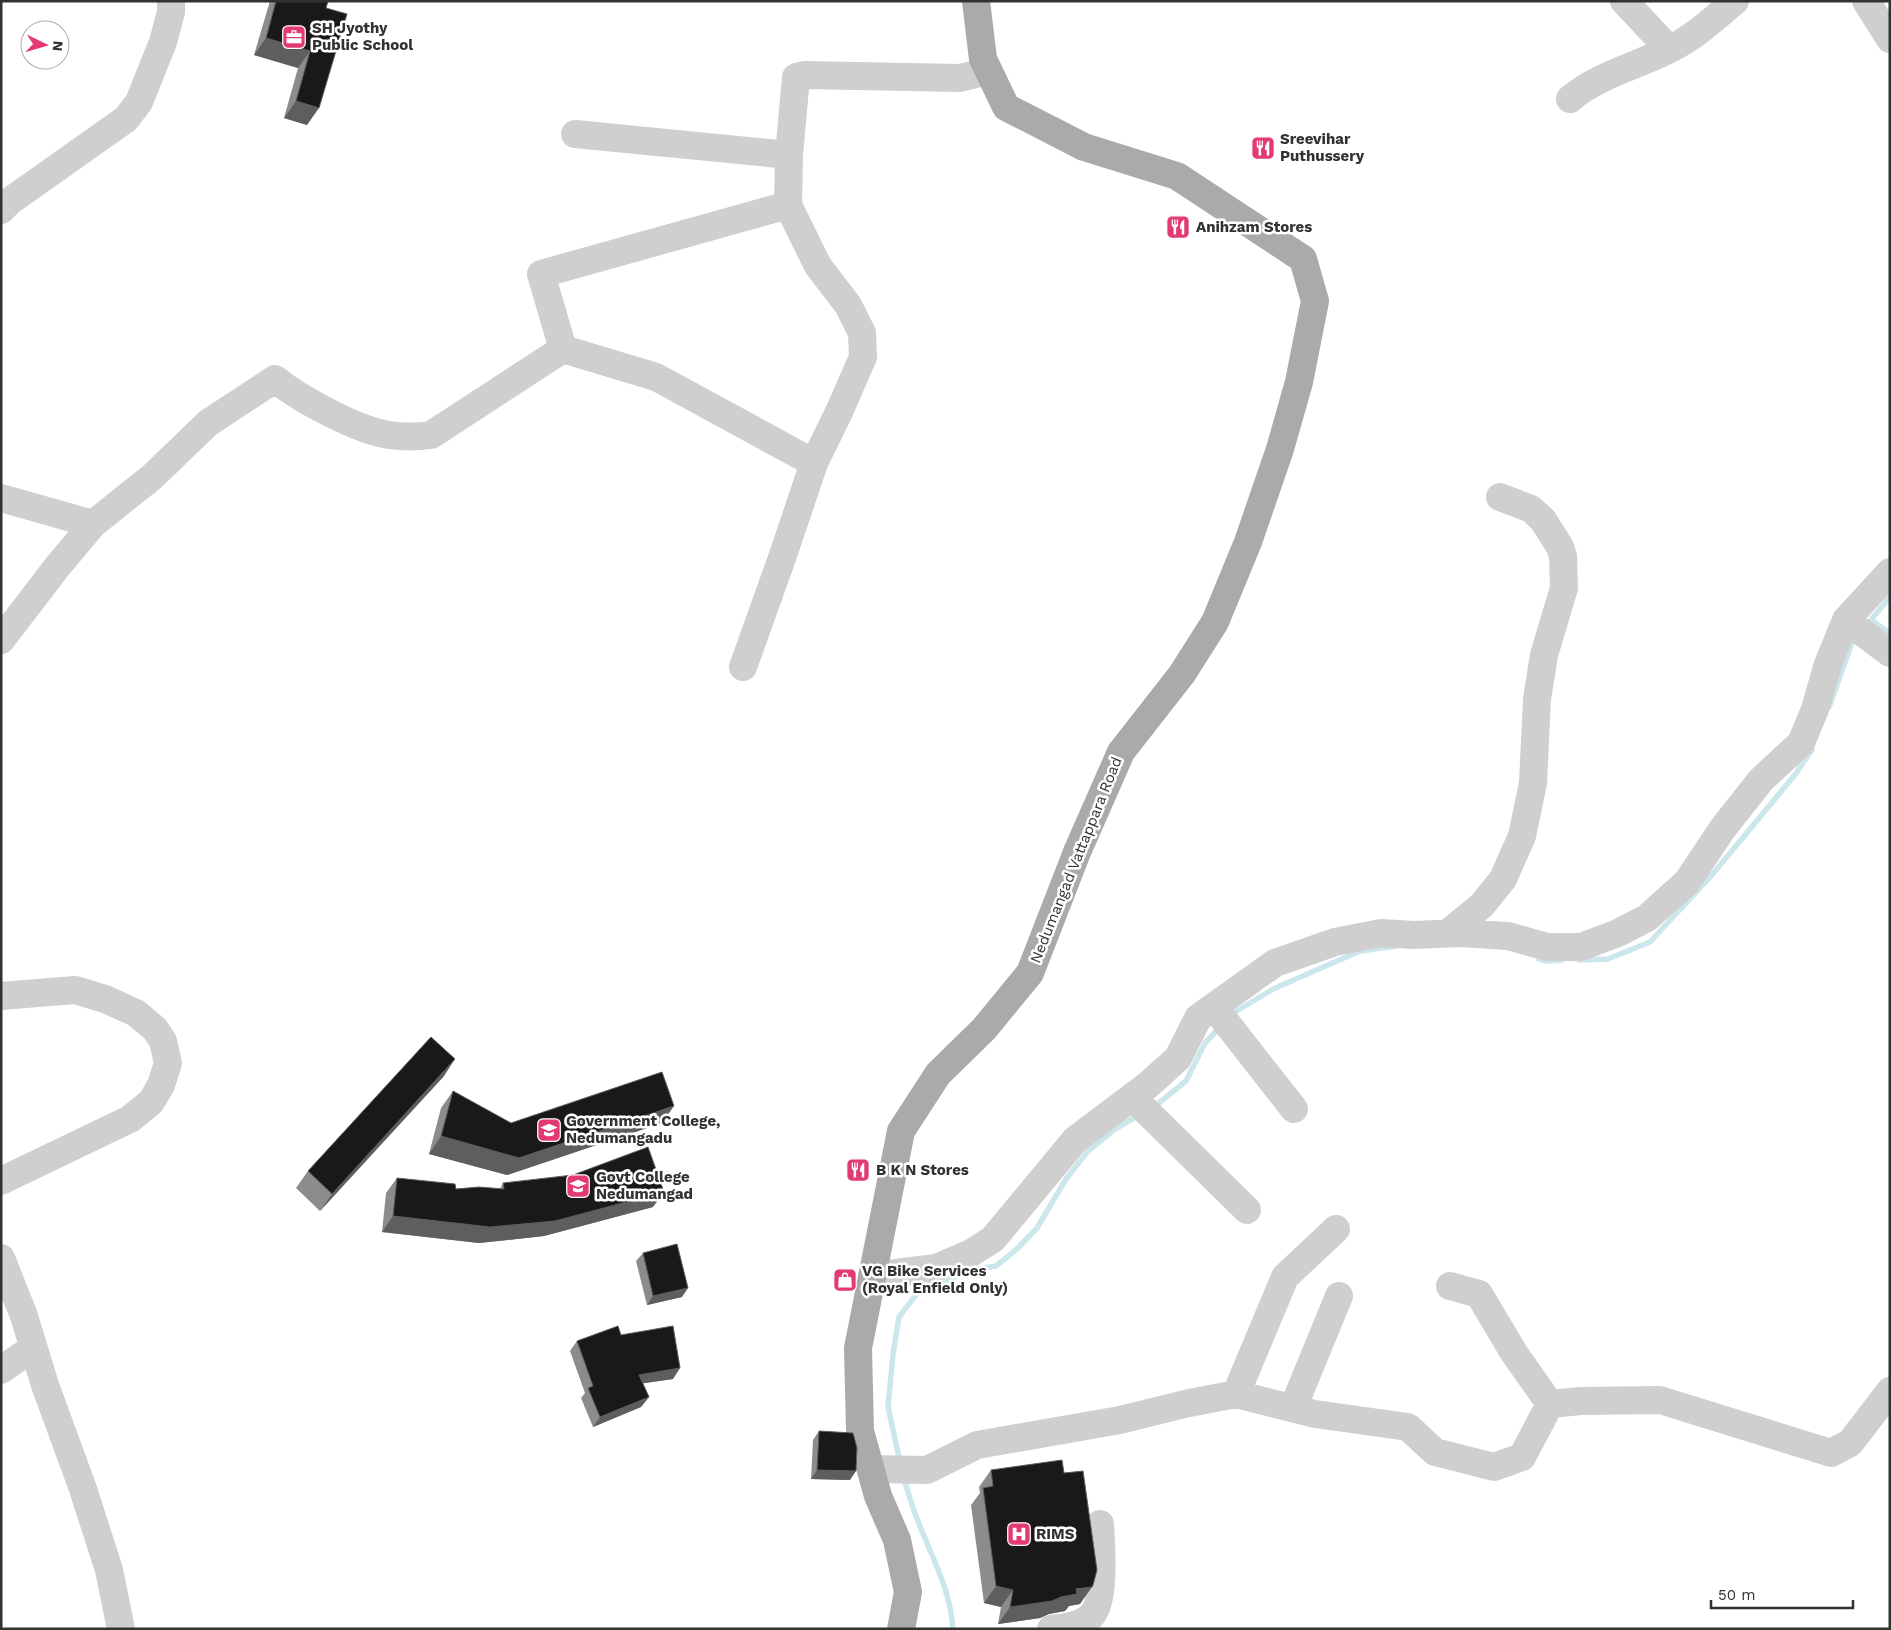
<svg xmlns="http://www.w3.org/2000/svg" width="1891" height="1630" font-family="'Work Sans',sans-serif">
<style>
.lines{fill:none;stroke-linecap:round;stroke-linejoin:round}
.stream{stroke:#cbe7eb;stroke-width:5.5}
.minor{stroke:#cfcfcf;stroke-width:28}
.major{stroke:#aaa;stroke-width:28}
.wall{fill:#8c8c8c}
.shaded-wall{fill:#5e5e5e}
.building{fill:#191919;stroke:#5e5e5e}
.labels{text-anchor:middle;stroke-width:5;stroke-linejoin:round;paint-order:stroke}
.poi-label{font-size:15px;font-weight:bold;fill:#323232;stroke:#fff;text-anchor:start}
.street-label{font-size:15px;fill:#323232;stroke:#fff}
</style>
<rect width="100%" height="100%" fill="#fff"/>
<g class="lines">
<path class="stream" d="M1871 620 1890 633
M1866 626 1890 597
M1829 707 1853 640 1856 637
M1539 959 1547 961 1562 960
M1579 960 1608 959 1650 942 1711 876 1794 776 1812 750
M1230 1017 1235 1012 1273 989 1360 951 1397 946
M1154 1107 1186 1081 1205 1043 1220 1027
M900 1462 888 1407 893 1354 899 1317 919 1291 973 1270 996 1266 1017 1249 1037 1228 1066 1179 1088 1151 1115 1129 1139 1115
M903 1476C908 1491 912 1507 918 1521 932 1558 950 1588 953 1629"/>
<path class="minor" d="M1624 1 1669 49
M1866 1 1890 39
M1570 99C1598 75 1637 66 1670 49 1694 37 1714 19 1735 1
M575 134 789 155 796 77 804 75 960 78 988 71
M788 205 541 274 563 349 656 377 814 463
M1 210 10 201 126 119 139 102 163 42 171 12V1
M1 498 93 524
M1846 620 1890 653
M1 640 57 567 93 524 152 477 208 423 275 379C301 400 357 430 389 435 403 437 417 437 431 435L563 349
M743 667 782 558 814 463 839 412 863 357 862 333 848 305 818 266 788 205 789 155
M1448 933 1482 905 1503 879 1522 836 1533 783 1537 699 1544 655 1564 588 1563 556 1560 547 1543 520 1531 509 1500 497
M1 996 75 990 105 999 136 1013 155 1029 163 1041 168 1063 161 1085 151 1102 130 1119 1 1181
M1214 1007 1294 1109
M1132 1097 1247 1210
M1 1258 24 1316 45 1385 83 1489 109 1570 121 1629
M872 1276 936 1268 971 1253 993 1239 1075 1140 1148 1085 1178 1058 1198 1018 1275 963 1335 942 1381 933 1414 935 1460 933 1508 936 1547 947H1581L1618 933 1647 918 1687 882 1723 828 1761 780 1801 743 1815 709 1828 664 1846 620 1890 572
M1450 1286 1479 1294 1514 1353 1550 1404
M1 1370 33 1348
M1236 1394 1285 1277 1336 1229
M1293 1408 1339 1296
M871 1469 927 1470 977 1445 1120 1420 1189 1403 1236 1394 1315 1414 1408 1427 1435 1452 1494 1467 1522 1457 1550 1404 1581 1401 1660 1400 1831 1453 1850 1443 1890 1391
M1051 1629C1063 1628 1082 1625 1091 1616 1106 1602 1101 1544 1100 1524"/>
<path class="major" d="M901 1629 908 1592 897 1540 878 1496 860 1431 858 1348 901 1131 938 1074 984 1029 1030 973 1077 852 1121 752 1182 674 1215 622 1248 542 1280 449 1299 382 1315 301 1303 259 1177 176 1084 147 1006 107 983 59 976 1"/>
</g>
<path class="wall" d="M270 1H328L326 8 307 125 284 118 298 68 254 55Z
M444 1076 320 1211 296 1188 308 1171Z
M453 1091 511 1123H662L507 1175 429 1154 441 1108Z
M397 1178 456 1189H500L503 1183 653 1207 544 1236 479 1243 382 1232 386 1193Z
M643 1253 682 1297 647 1305 636 1261Z
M621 1335 673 1379 643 1383 649 1397 641 1407 593 1427 581 1398 585 1393 570 1351 577 1341Z
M819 1431 850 1480 811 1479 813 1440Z
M991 1470 1080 1604 1069 1606 1065 1611 1049 1614 1040 1618 998 1624 1001 1607 984 1603 971 1505 980 1493 979 1487Z"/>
<path class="shaded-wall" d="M266 38 310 51 298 68 254 55Z
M296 101 319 108 307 125 284 118Z
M455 1059 444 1076 320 1211 332 1194Z
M674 1106 662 1123 507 1175 429 1154 441 1136Z
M664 1192 653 1207 544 1236 479 1243 382 1232 393 1216Z
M688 1288 682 1297 647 1305 653 1296Z
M680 1368 673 1379 632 1385 639 1375Z
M649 1397 641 1407 593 1427 600 1417Z
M817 1470 856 1471 850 1480 811 1479Z
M996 1586 1013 1590 1001 1607 984 1603Z
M1092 1587 1080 1604 1069 1606 1065 1611 1049 1614 1040 1618 998 1624 1010 1607 1061 1597 1076 1589Z"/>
<path class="building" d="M276 1H328L326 8 347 14 319 108 296 101 310 51 266 38Z
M431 1037 455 1059 332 1194 308 1171Z
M662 1072 674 1106 519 1158 441 1136 453 1091 511 1123Z
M648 1147 664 1192 555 1221 490 1227 393 1216 397 1178 455 1184 456 1189 479 1187 504 1189 503 1183 573 1175Z
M677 1244 688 1288 653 1296 643 1253Z
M618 1326 621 1335 673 1326 680 1368 639 1375 649 1397 600 1417 588 1388 593 1386 577 1341Z
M819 1431 853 1433 857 1448 856 1471 817 1470Z
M1062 1460 1064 1473 1083 1471 1097 1570 1093 1585 1092 1587 1076 1589 1077 1594 1061 1597 1052 1601 1010 1607 1013 1590 996 1586 983 1488 993 1486 991 1470Z"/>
<defs>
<g id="office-square" transform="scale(1.25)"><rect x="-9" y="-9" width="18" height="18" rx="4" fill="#e23a74" stroke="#fff"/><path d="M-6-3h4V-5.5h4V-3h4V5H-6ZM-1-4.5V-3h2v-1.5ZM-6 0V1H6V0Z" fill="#fff"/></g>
<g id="restaurant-square" transform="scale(1.25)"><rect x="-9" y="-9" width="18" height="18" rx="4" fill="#e23a74" stroke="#fff"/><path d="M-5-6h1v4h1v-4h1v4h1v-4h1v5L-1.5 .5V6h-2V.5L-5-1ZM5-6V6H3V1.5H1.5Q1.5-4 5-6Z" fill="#fff"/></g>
<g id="university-square" transform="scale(1.25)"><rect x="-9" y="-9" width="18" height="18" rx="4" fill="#e23a74" stroke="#fff"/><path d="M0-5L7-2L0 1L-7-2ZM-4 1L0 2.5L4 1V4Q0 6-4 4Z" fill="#fff"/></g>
<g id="shop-square" transform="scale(1.25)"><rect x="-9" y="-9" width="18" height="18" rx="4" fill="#e23a74" stroke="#fff"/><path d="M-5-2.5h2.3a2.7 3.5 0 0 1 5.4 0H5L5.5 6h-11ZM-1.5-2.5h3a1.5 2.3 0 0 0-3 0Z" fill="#fff"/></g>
<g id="hospital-square" transform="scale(1.25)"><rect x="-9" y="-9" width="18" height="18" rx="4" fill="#e23a74" stroke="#fff"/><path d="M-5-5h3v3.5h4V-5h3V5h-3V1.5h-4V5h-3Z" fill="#fff"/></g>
</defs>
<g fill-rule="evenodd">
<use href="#office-square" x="294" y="37"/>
<use href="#restaurant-square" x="1263" y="148"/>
<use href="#restaurant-square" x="1178" y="227"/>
<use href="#university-square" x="549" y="1130"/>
<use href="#restaurant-square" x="858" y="1170"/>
<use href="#university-square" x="578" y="1186"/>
<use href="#shop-square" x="845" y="1280"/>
<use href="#hospital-square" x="1019" y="1534"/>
</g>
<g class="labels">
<g class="poi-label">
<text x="312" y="33">SH Jyothy<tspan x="312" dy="17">Public School</tspan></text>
<text x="1280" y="144">Sreevihar<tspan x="1280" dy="17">Puthussery</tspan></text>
<text x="1196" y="232">Anihzam Stores</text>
<text x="566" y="1126">Government College,<tspan x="566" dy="17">Nedumangadu</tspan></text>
<text x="876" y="1175">B K N Stores</text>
<text x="596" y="1182">Govt College<tspan x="596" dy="17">Nedumangad</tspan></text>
<text x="862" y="1276">VG Bike Services<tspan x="862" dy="17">(Royal Enfield Only)</tspan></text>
<text x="1036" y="1539">RIMS</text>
</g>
<g class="street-label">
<text transform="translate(1076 860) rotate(-68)" y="5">Nedumangad Vattappara Road</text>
</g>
</g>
<rect width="1891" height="1630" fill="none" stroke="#323232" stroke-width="5"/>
<g transform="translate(45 45) rotate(95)"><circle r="24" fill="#ffffff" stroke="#adadad"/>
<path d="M0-4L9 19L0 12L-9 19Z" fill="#e23a74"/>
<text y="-8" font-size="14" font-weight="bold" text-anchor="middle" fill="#323232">N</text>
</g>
<path d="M1711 1600v8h142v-8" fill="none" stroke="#323232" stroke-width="2.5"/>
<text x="1718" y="1600" font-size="15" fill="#323232" stroke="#ffffff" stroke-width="4" paint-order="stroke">50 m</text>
</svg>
